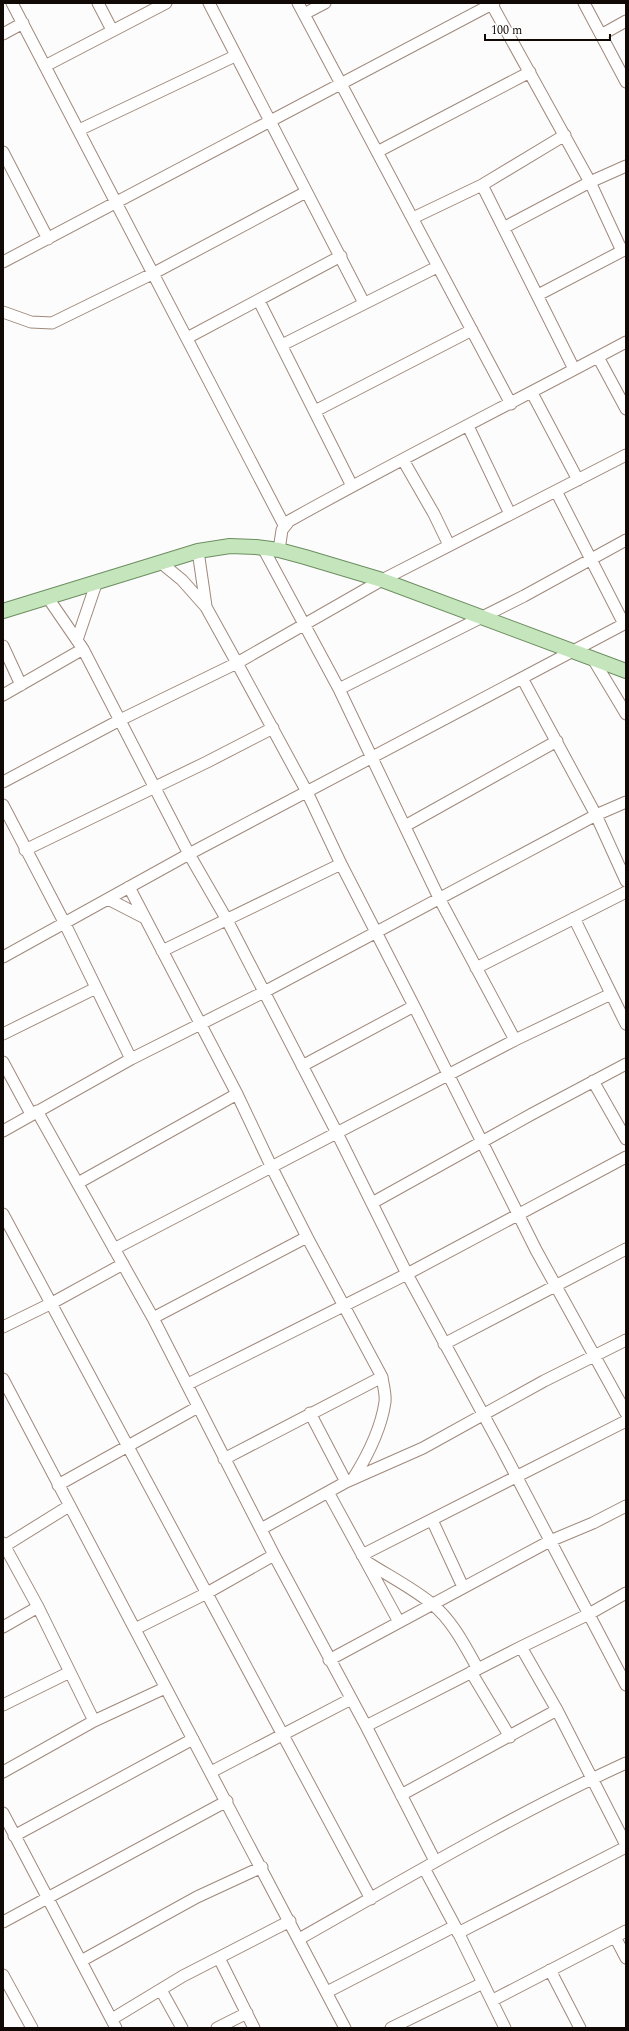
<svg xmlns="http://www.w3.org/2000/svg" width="629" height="2031" font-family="Spectral,serif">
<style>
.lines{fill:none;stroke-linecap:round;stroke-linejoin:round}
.minor-casing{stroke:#a0897c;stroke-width:13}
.major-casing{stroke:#6d8e60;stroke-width:16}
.minor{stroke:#fff;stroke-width:11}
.major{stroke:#c5e6bc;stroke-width:14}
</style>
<rect width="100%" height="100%" fill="#fcfcfc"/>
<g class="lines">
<g class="minor-casing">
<path id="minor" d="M12 3 284 525
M98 3 112 30
M209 3 364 303
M298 3 511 404
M491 3 590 182 622 251
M584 3 626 82
M304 14 325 3
M3 34 23 23
M601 35 626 21
M45 66 166 3
M79 130 235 56
M3 152 48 239
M377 152 530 72
M482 185 574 369
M413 218 482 185 565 135
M505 227 590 182 626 166
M3 262 494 3
M538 295 626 249
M259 301 352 486
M3 312 31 322 52 323 154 273 306 192
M187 338 341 256
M282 345 437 267
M598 357 626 409
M532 393 578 480
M315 411 472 330
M468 426 510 514
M403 460 434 514 449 545
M556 491 624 624
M263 548 339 689 439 898 515 1040
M279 550 282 530 289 521C400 459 514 402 626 342
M198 551 206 606
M160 562 182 580 206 607 237 663 307 792 341 864 414 1006 536 1250 626 1413
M48 598 83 649 189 854 227 920 337 1133 407 1274 502 1449 626 1685
M77 640 97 581
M3 646 21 685
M593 659 626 714
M522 678 596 815 626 881
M339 689 524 596 626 540
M3 695 83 649
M3 782 120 720 237 663 382 580 626 455
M3 805 64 922 131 1059
M405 826 557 741
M25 850 207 762 273 728
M129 887 237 1094 272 1168 307 1237 382 1377C383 1385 386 1394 385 1402 381 1430 368 1455 353 1479
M108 899 145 918
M574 918 626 1024
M162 951 341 864
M3 957 189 854 626 623
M476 968 626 892
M3 1034 96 988
M3 1062 31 1114
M302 1066 414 1006
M593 1081 626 1139
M37 1111 153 1318 274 1555 366 1726 435 1861
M3 1131 131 1059 264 992 596 815 626 802
M78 1183 237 1094
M372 1203 532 1114 626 1064
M3 1214 371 1899
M114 1249 515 1040 611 994
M153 1318 307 1237
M3 1327 52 1303 123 1264
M444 1344 626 1249
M3 1379 345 2028
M188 1384 407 1274 626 1157
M310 1413 346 1482
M224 1459 382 1377
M58 1485 198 1407
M328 1492 399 1622
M432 1520 463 1587
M261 1529 346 1482 423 1448 544 1381 626 1340
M3 1543 38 1607 94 1721
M3 1547 69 1506
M362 1555 626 1421
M367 1562C387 1575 413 1588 432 1604 452 1620 465 1646 478 1669
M3 1627 38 1607
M135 1629 207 1593 274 1555
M521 1647 557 1710 626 1845
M329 1660 550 1541 593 1523 626 1506
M471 1672 510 1737
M3 1705 70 1672
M366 1726 521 1647 589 1614 626 1593
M3 1772 94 1721 165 1688
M211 1772 351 1699
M401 1795 557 1710
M3 1813 116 2028
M14 1836 193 1739
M424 1868 455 1926 505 2028
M3 1922 227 1801
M458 1933 626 1847
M615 1937 626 1958
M299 1939C407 1878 514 1814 626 1763
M219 1958 254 2028
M81 1961 197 1897 262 1867
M550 1970 580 2028
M3 1975 32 2028
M161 1990 182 2028
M327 1992 455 1926
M493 2000 626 1931
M112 2019 183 1976 290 1921
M217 2028 247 2013
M391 2028 483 1983"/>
</g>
<g class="major-casing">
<path id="major" d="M3 611 198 551 230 546 256 547 279 550 305 557 382 580 626 671"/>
</g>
<use href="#minor" class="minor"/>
<use href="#major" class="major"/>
</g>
<rect width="629" height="2031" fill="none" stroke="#110906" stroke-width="8"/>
<path d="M485 34v6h125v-6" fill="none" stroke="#110906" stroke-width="2"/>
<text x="491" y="34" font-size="12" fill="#110906" stroke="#ffffff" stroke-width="3" paint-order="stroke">100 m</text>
</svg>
